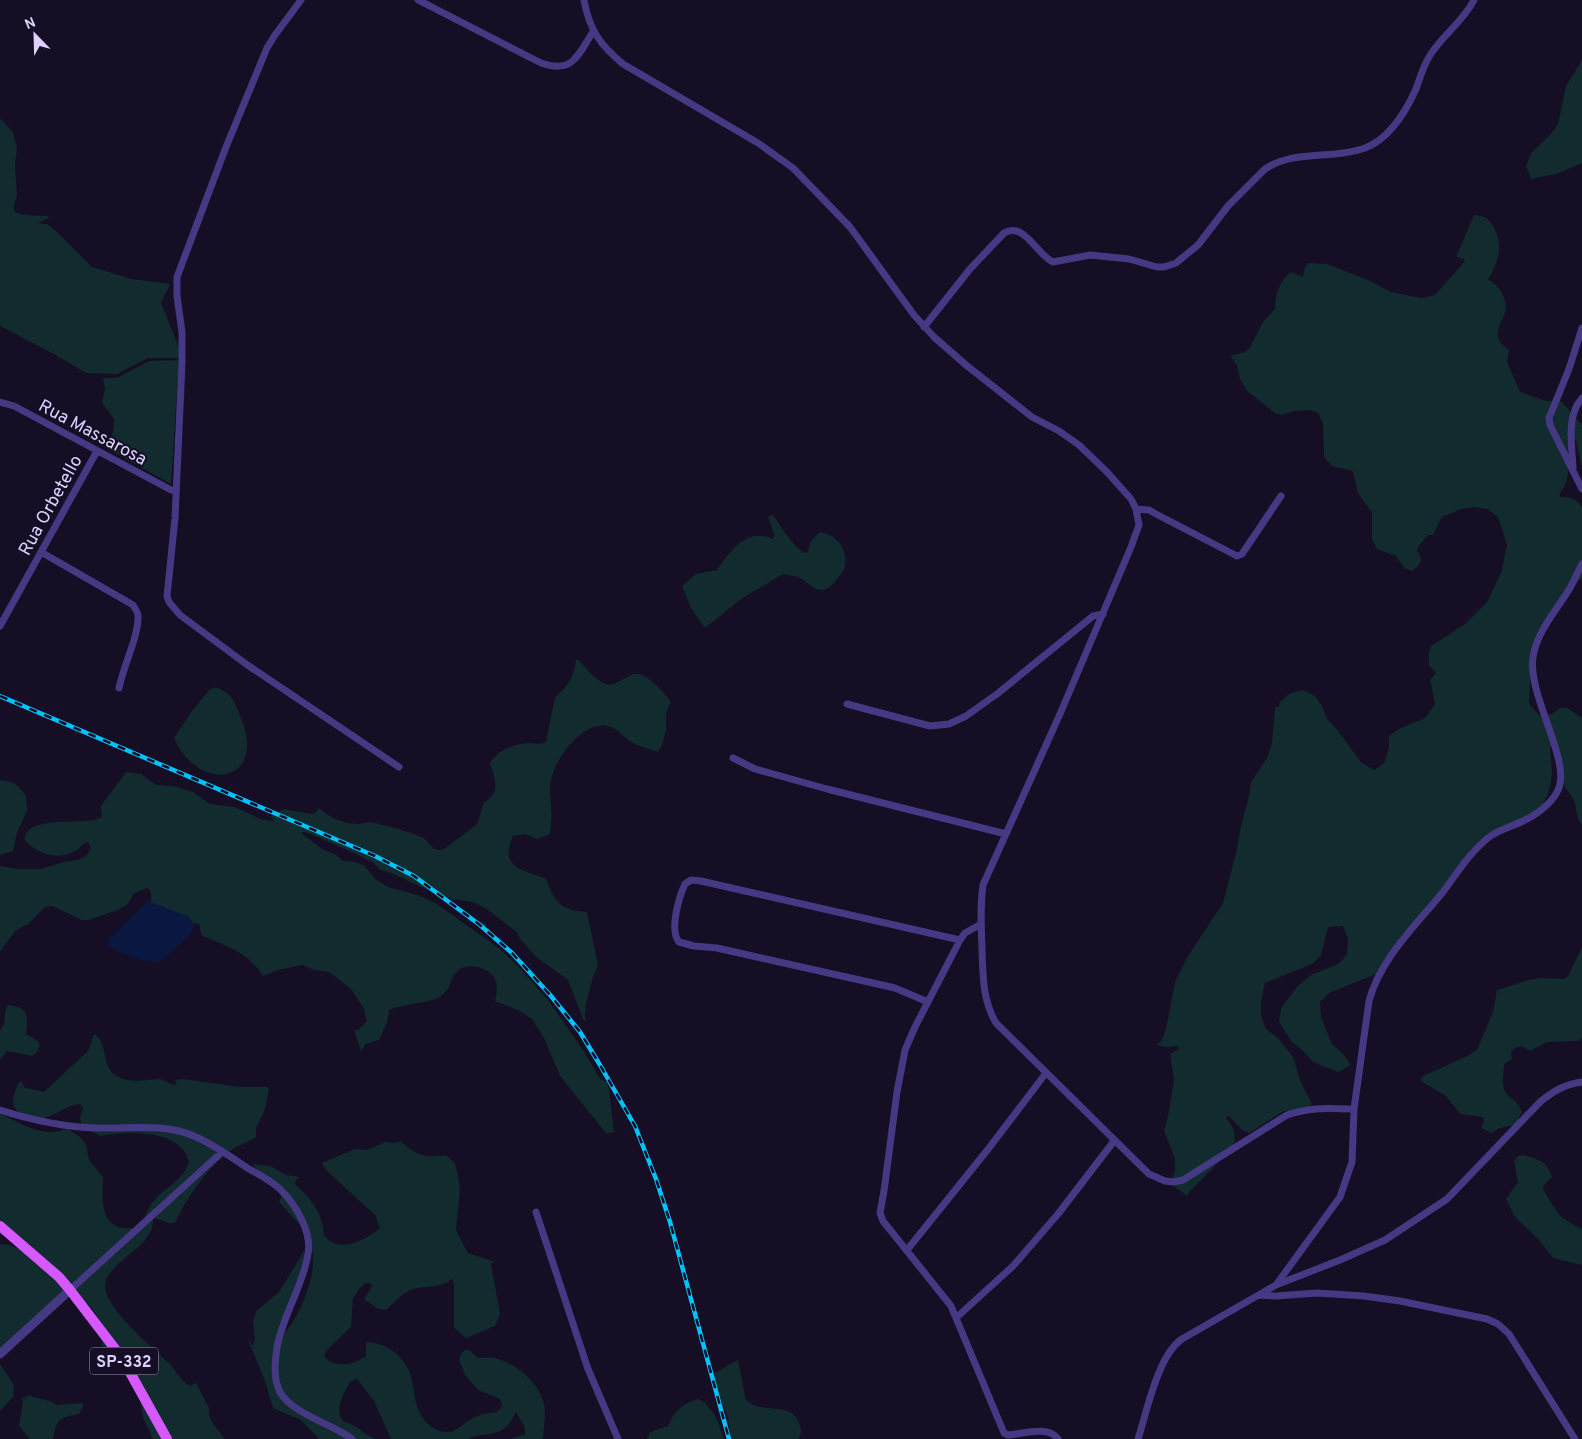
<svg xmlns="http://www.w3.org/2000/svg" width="1582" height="1439" font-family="Overpass,sans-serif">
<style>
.green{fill:#112b2e}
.water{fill:#0a1741}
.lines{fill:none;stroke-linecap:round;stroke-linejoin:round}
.minor{stroke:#453983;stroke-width:7}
.tertiary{stroke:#453983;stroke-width:9}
.primary{stroke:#d658ff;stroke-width:10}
.rail-casing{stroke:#01c2fb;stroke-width:4.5}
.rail{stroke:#150e24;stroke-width:2.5;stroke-dasharray:8;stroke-linecap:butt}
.labels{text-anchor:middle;stroke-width:4;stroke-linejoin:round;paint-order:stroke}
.shield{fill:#150e24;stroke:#a096bd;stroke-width:1}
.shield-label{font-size:16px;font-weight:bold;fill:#dcd1ff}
.street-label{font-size:18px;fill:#dcd1ff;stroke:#150e24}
</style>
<rect width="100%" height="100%" fill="#150e24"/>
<path class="green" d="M1582 60V163L1556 174 1531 179 1526 166 1532 152 1551 134 1558 124 1566 86Z
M0 118 13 132 17 149 15 165 17 196 14 204V211C22 217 40 215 50 216L45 220 37 223 47 224 55 230 92 267 132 279 170 284 161 303 178 345 180 358H148L117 374 86 373 52 353 0 326Z
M1474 215C1477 215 1483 216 1486 218 1489 220 1494 226 1495 230 1504 249 1497 263 1488 280 1499 284 1509 301 1505 313 1503 321 1497 326 1498 335 1498 342 1504 346 1509 350L1507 362 1520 392 1546 401H1561L1582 425V468L1576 440 1570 442C1563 464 1576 471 1559 495L1561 497C1572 497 1576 499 1582 507V579L1579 580 1557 605 1531 661 1529 704 1540 716 1552 714 1560 708 1566 707 1582 718V825L1578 819 1574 800 1564 785 1560 761 1554 746H1551L1550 750 1552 769 1551 781 1548 795 1542 805 1530 815 1493 831 1470 850 1438 896 1381 972 1329 993 1320 1002 1321 1017 1332 1044 1344 1055 1351 1065 1338 1072 1313 1062 1303 1051 1292 1042 1279 1022 1281 1008 1298 986 1311 975 1338 964 1347 955 1348 939 1343 926 1328 927 1321 955 1312 964 1265 983 1261 1003V1016L1266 1029 1278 1038 1293 1057 1301 1083 1312 1104 1294 1116 1290 1111H1284L1249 1133 1242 1130 1229 1116 1226 1117 1234 1130 1235 1142 1214 1167 1191 1190 1187 1196 1170 1183 1175 1171V1158L1164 1131 1168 1116 1174 1080 1170 1054 1179 1049 1177 1046 1168 1047 1156 1045 1161 1042 1166 1029 1175 982 1188 956 1223 903 1236 853 1241 826 1249 796 1251 782 1267 758 1272 743 1275 707H1279V703L1289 694 1303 690 1315 696 1322 706 1327 719 1336 728 1361 762 1374 770 1384 763 1389 748V736L1399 729 1425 718 1435 704 1430 680 1436 673 1429 666V651L1431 646 1465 624 1487 602 1501 573 1507 545 1498 517 1487 509 1474 507 1461 509 1442 517 1433 535H1428L1418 547 1417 551C1424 559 1421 565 1412 571L1404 568 1396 556 1377 549 1372 539V513L1358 493 1353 471 1332 466 1324 457 1323 423 1318 413 1310 410 1294 411 1282 415 1275 413 1247 391 1240 379 1237 365 1230 356 1244 352 1249 349 1263 322 1275 309C1275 295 1279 281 1291 272L1303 277 1305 267 1309 263 1327 264 1368 280 1391 292 1421 298 1435 295 1465 261 1464 259 1457 257V255Z
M179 360 171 484 106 448 113 432 114 419 102 403 105 389 103 378H117L149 361Z
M773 515C783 529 790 543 804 553L808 552 810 542 820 532C837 534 850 551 844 569 842 573 838 578 835 582 832 585 827 590 822 590 814 591 806 580 798 577 794 576 788 575 783 574L741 599 705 628 691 608 682 586 696 574 717 570C730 550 748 527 773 539L774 534 768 517Z
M576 660H578C586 667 595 680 605 684 615 688 624 676 634 674 647 672 664 693 671 702L666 713V730L662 746 658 752C650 749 640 747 633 743 625 739 621 731 611 727 585 717 555 758 551 780 549 790 551 797 551 807 552 816 551 825 550 834L537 839 525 834 513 836C499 869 522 869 546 879 555 903 561 910 587 912L598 965 593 977 586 1004 585 1016 587 1022 583 1019 568 980 536 957 520 939 517 932 485 908 472 902 452 899 439 895 391 873 381 870 372 862 354 853 313 835 304 832 301 833 322 849 336 855 343 861 356 862 365 866 375 879 388 887 418 895 437 904 500 949 519 967 548 1000 583 1050 601 1080 608 1082 614 1132 606 1133 560 1076 545 1040 532 1019 520 1011 495 1001C497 991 499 980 490 973 480 966 464 962 455 974 450 981 450 990 441 996 426 1005 405 1003 389 1010L387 1023 379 1040 366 1044 361 1051 354 1030H358L367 1021 364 1009 351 989 329 972 315 970 302 965 278 970 263 976C246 951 230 948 203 936L201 934 199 924 176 921 151 903V892L148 888 134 893 128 904 118 910 88 920H82L52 906 45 907 28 924 15 931 0 952V866L17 869H40L64 862 78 860 86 856 91 848 88 842C82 843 81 848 75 851 59 861 36 854 25 840 24 813 88 827 102 817L101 806 126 772 141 774 156 785 173 786 193 792 210 804 235 807 260 819 274 821 271 816 283 809 312 814 315 813 319 808 332 818 348 823 358 824 371 822 399 829 424 838 434 849 439 850 444 849 477 824 484 802C501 793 495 779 490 763 497 750 516 743 530 743 536 743 540 745 546 742L555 697C568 687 574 676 576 660Z
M215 687C234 695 233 699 241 718 268 784 198 794 174 738L192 711 209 690Z
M0 780 11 782 18 786 26 796 27 811 17 833 13 851 0 855Z
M1582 947V1038L1578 1041 1547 1042 1530 1051 1521 1046 1515 1048 1511 1052 1512 1059 1504 1064C1504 1072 1501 1087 1506 1093 1513 1102 1518 1100 1522 1112L1515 1125 1500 1128 1491 1133 1481 1128 1484 1120 1483 1117 1460 1114 1445 1095 1422 1082 1421 1079 1423 1076 1467 1056 1477 1050 1493 1012 1497 990 1528 980 1542 978 1563 979 1568 976Z
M8 1005C29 1008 28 1015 26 1034L38 1041 40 1046 36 1053 32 1056 7 1051 0 1060V1031L4 1024 6 1008Z
M94 1034C109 1043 101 1064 114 1074 124 1082 136 1081 148 1080 151 1080 156 1078 159 1079 164 1080 169 1083 173 1085L177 1084 175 1080 182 1079 242 1087H267L269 1089 265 1109 256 1128V1137C246 1143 234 1147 226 1154 204 1173 187 1197 175 1223 165 1224 162 1219 153 1218 154 1248 115 1256 106 1281 97 1303 156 1350 170 1364 177 1372 181 1382 191 1386L196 1383 209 1408V1416L212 1422 225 1439H153L143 1418 140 1398 120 1361 118 1365 114 1368C95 1358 105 1345 102 1329 98 1310 77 1287 57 1296L23 1332 0 1350V1244L9 1245 22 1250 0 1228V1114C16 1120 31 1131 48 1132 55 1133 62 1130 68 1129L80 1137 86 1144 89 1160 103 1177C103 1193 99 1221 119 1227 125 1229 133 1228 139 1228 145 1220 146 1211 152 1203 160 1192 172 1186 181 1176 185 1172 187 1166 189 1162 181 1128 126 1131 100 1136L82 1126 80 1118 83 1107 80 1104C65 1106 60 1113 47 1117 42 1119 37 1119 31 1117 9 1112 10 1100 19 1082H22L24 1087 44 1092 88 1051Z
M401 1141C415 1156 427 1158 446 1155L455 1163 458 1176 460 1189 456 1230 468 1253 495 1262 491 1264 500 1314 495 1326 466 1338 454 1328V1284L452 1279C441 1289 424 1285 411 1290 401 1294 394 1303 386 1310L378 1309 364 1299 372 1286 370 1283H366L359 1289 353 1299 351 1327 327 1350 324 1356C334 1369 354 1365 366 1356V1344L367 1342C384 1342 403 1355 409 1371 417 1392 411 1405 428 1424 432 1428 439 1432 445 1432 457 1433 464 1422 475 1417 481 1414 490 1413 497 1412L502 1406 500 1399 478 1390 465 1375 459 1360 461 1354 465 1350H469L478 1358C483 1358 489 1357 494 1358 516 1363 538 1381 544 1404 546 1414 544 1428 543 1439H511L525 1434V1428L516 1412C513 1416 512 1422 507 1426 497 1436 481 1433 468 1439H391L374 1401 357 1379 350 1382 342 1397 339 1408 340 1416 343 1421 357 1427 364 1433 375 1439H319L301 1420 273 1408 265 1381 247 1337 252 1345H253L255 1339 253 1322 256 1311 279 1292 304 1251 306 1256 282 1336C302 1315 324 1262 307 1235 300 1223 288 1213 279 1202L282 1194 258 1171 253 1164 270 1166 286 1175 300 1177 296 1180 295 1184C312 1200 322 1211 324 1235 339 1255 365 1240 380 1228L375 1215 325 1169 322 1163 355 1149 367 1150 385 1142 394 1143Z
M1524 1155C1540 1160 1546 1160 1552 1177L1544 1185 1543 1189C1557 1212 1557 1217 1582 1229V1265L1553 1258 1538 1239 1515 1217 1506 1199 1518 1182 1514 1161 1518 1156Z
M738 1360 746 1400C761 1415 791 1400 799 1423 802 1430 801 1432 799 1439H731L728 1417 711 1375Z
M0 1364 14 1385 13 1397 0 1411Z
M30 1395 33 1397 50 1401 57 1405 81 1403 84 1405 79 1414C58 1418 57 1419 53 1439H30L19 1426 23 1402 21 1399Z
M699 1399C713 1407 720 1423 723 1439H647L650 1432 668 1426C675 1410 682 1404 699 1399Z"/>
<path class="water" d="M148 901 189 917 195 926 186 939 159 962C140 961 125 956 108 946L109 939Z"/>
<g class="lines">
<path class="minor" d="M301 0 275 35 267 48 226 147 177 277V296L182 332V363L175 518 167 596 169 602 180 615 246 664 399 767
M418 0 541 63C573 74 577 56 593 32
M584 0C589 29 600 45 623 64L758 143 793 168 850 227 914 315 934 337 966 365 1032 417 1059 431 1079 445 1107 472 1131 499 1136 509 1139 525 1131 547 1060 714 983 885C980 906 981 926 982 948 983 974 982 999 996 1023L1149 1174 1165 1181 1174 1182 1183 1180 1287 1115C1311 1107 1329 1108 1354 1109
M924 327 970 269 1004 233C1024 221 1037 255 1053 262L1090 255 1129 259 1157 267H1164L1176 263 1198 245 1228 206 1265 169C1295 149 1332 160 1365 148 1389 139 1406 111 1416 89 1420 78 1423 67 1429 57 1441 36 1463 22 1474 0
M1582 328 1569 369 1549 418 1550 425 1582 489
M0 402 14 406 171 490
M1573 468C1572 445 1566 416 1582 398
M1136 509 1149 510 1156 514 1237 556 1242 554 1281 496
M41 552 133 605C135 609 138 612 138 616 139 635 123 667 119 688
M0 626 97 451
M847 704 930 726 949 724 966 716 997 694 1093 616 1103 614
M733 758 755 769 827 789 1006 834
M981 924 965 933 960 940 915 1027 905 1050 897 1092 884 1191 880 1213 883 1221 951 1306 1004 1433 1008 1435C1022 1434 1049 1425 1058 1439
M928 1002 895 988 873 983 717 948 694 946 679 942C669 930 679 897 685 884L691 880 701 881 960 940
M0 1110C32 1120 62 1127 96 1128 128 1129 163 1123 194 1136 213 1144 231 1157 249 1169 260 1175 272 1181 281 1190 296 1205 312 1232 308 1254 303 1286 283 1315 277 1347 275 1361 273 1379 280 1392 292 1414 333 1424 352 1439
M536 1212 588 1369 618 1439
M907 1250 989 1148 1046 1073
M1276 1285 1340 1260 1385 1240 1447 1199 1541 1101C1554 1091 1565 1084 1582 1082
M70 1290 222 1152
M1259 1295 1276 1296 1317 1293 1364 1296 1400 1301 1487 1319 1498 1324 1509 1334 1575 1439
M957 1317 1013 1266 1058 1214 1114 1141
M1138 1439C1147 1411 1158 1355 1182 1339L1276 1285 1340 1197 1352 1162 1354 1109 1369 1001C1380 959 1416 925 1443 892 1458 872 1471 850 1492 835 1502 829 1513 826 1523 821 1535 816 1551 804 1557 792 1574 764 1527 696 1533 657 1537 631 1557 610 1570 588 1574 580 1578 572 1582 564"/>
<path class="tertiary" d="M0 1354 70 1290"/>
<path class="primary" d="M0 1226 59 1277 70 1290 122 1358 167 1439"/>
<g class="rail-casing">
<path id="rail" d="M0 696 375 856 414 876 480 925 512 953 551 996 580 1032 600 1065 635 1126 656 1179 670 1222 729 1439"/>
</g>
<use href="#rail" class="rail"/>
</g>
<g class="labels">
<rect class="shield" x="90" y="1347.5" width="68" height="27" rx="4"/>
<g class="shield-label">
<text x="124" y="1367">SP-332</text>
</g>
<g class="street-label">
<text transform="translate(93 432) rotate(28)" y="6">Rua Massarosa</text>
<text transform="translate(50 505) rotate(-61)" y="6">Rua Orbetello</text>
</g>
</g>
<g transform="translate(35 35) rotate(337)" stroke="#150e24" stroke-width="4" paint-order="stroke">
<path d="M0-4L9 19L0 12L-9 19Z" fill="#dcd1ff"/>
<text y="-8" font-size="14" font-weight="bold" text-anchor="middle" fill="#dcd1ff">N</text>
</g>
</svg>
